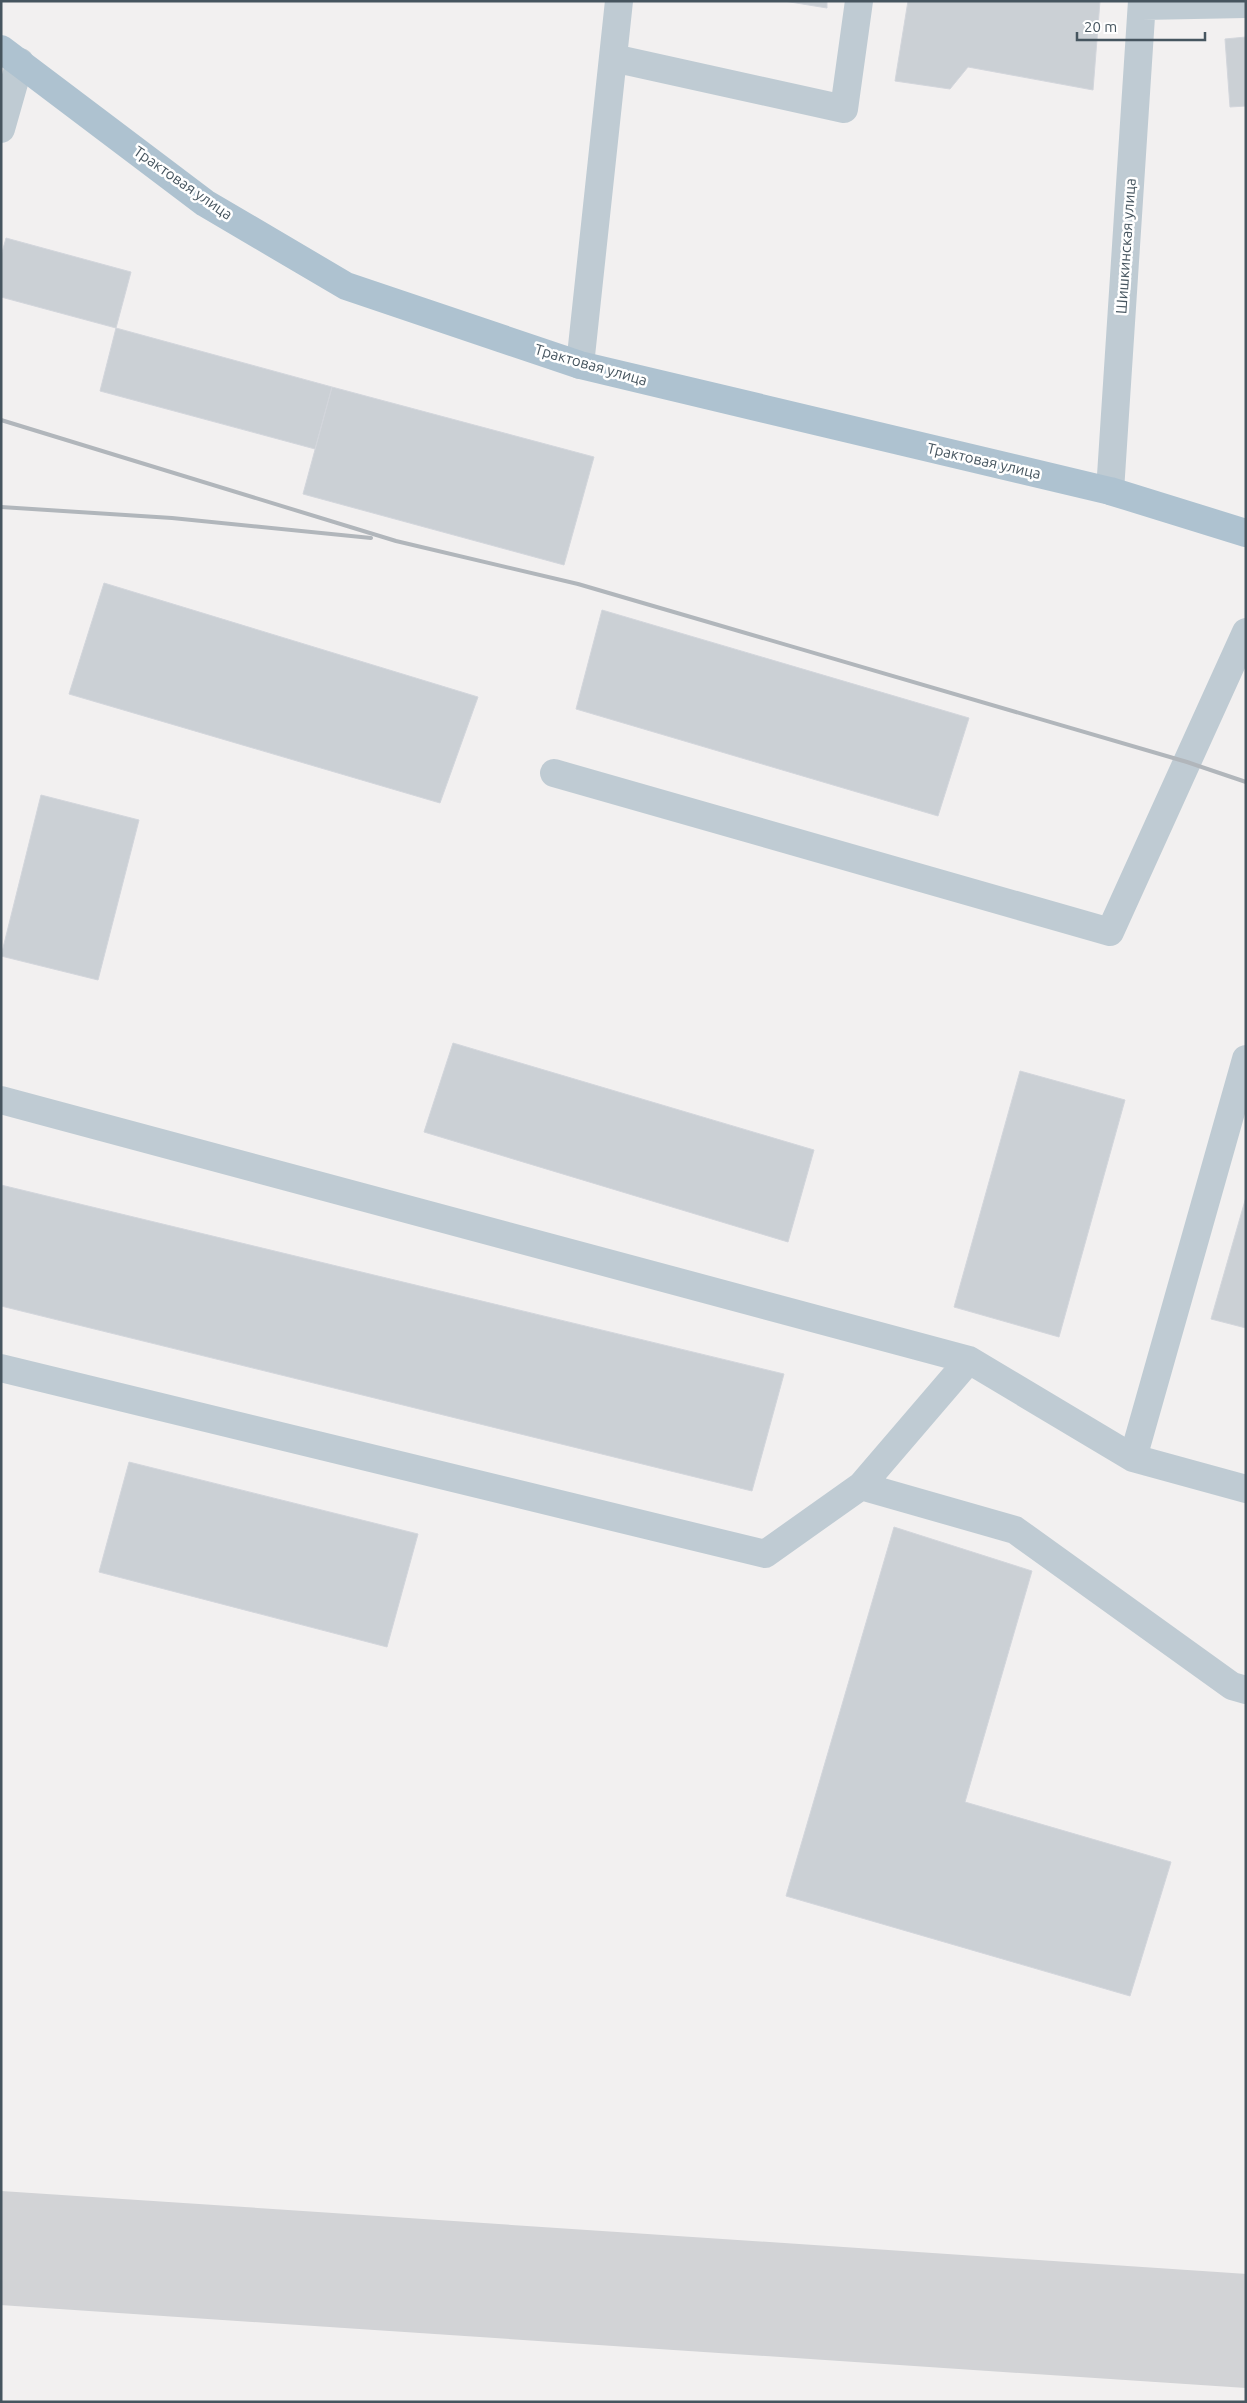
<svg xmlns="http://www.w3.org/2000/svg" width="1247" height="2403" font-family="Ubuntu,sans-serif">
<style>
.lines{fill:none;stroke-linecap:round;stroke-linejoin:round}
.taxiway{stroke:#d2d3d6;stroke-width:114}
.building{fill:#cbd0d5;stroke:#d3d6dc}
.minor{stroke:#bfcbd3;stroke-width:28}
.major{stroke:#aec2d0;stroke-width:28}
.rail{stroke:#b1b6bb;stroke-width:4}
.labels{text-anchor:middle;stroke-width:5;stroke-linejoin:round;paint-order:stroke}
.street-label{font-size:15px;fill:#46555f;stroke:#fff}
</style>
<rect width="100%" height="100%" fill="#f2f0f0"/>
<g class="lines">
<path class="taxiway" d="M1 2248 1246 2331"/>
</g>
<path class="building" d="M784 1H827V8Z
M908 1H1100L1093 90 968 67 950 89 895 81Z
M1246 37V106L1230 107 1225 39Z
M6 238 131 272 116 328 1 297V256Z
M116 328 332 387 315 449 100 391Z
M332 387 594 457 564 565 303 494Z
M104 583 478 697 440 803 69 694Z
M602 610 969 718 938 816 576 709Z
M41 795 139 820 98 980 1 956Z
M453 1043 814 1150 788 1242 424 1132Z
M1020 1071 1125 1100 1059 1337 954 1307Z
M1 1185 784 1374 752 1491 1 1306Z
M1246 1197V1328L1211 1319Z
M129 1462 418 1534 387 1647 99 1572Z
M894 1527 1032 1571 965 1802 1171 1862 1130 1996 786 1896Z"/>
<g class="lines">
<path class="minor" d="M1142 6 1246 4
M613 58 844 109 859 1
M1 129 20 62
M580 365 619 1
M1110 491 1142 1
M554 773 1110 932 1246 632
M1 1100 969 1360 1133 1458 1246 1489
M1 1368 765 1554 861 1486 969 1360
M1133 1458 1246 1059
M861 1486 1015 1530 1232 1686 1246 1690"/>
<path class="major" d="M1 49 205 203 346 286 580 365 1110 491 1246 533"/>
<path class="rail" d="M1 420 396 541 578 584 1187 762 1246 782
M1 507 172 518 371 538"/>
</g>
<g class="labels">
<g class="street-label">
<text transform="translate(183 183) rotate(35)" y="5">Трактовая улица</text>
<text transform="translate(1126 246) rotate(-86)" y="5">Шишкинская улица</text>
<text transform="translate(591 365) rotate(16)" y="5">Трактовая улица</text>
<text transform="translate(984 461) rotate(13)" y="5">Трактовая улица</text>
</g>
</g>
<rect width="1247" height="2403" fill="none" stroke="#46555f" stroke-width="5"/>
<path d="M1077 32v8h128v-8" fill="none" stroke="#46555f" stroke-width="2.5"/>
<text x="1084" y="32" font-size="15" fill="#46555f" stroke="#ffffff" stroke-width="4" paint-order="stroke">20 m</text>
</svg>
